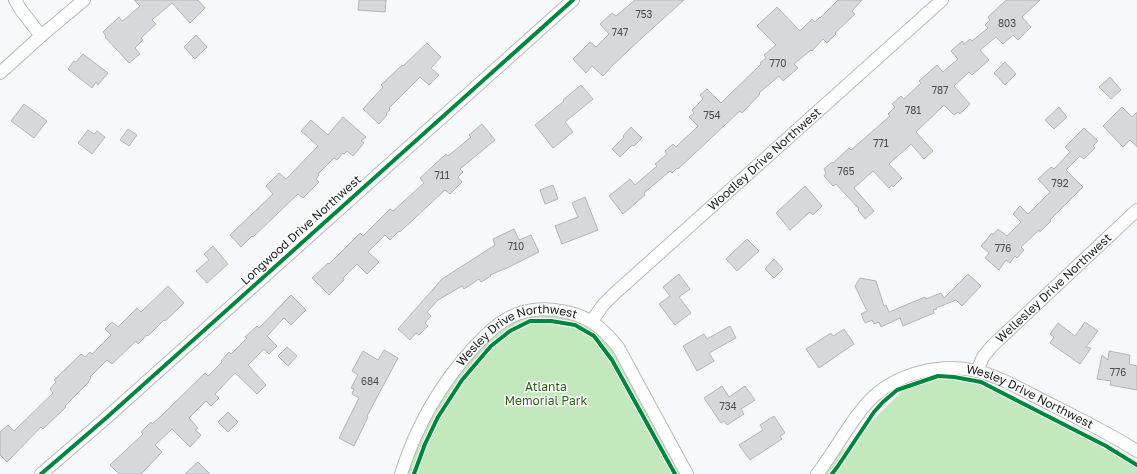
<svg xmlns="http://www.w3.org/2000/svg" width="1137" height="474" font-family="'Golos Text',sans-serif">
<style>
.forest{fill:#c4e8bd}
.building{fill:#d6d8d9;stroke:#b4b5b6}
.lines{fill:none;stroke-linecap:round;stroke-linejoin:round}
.minor-casing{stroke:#b9babb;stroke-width:14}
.minor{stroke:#fefefe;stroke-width:12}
.cycleway-casing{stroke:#fff;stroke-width:6}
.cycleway{stroke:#00873e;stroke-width:4}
.labels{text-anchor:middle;stroke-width:3;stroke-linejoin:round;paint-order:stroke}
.number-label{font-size:10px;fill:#4a4c4d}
.street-label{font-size:12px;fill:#1c1d1e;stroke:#fff}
.park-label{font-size:12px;fill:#296316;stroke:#fff}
</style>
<rect width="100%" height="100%" fill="#f6f8fa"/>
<path class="forest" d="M533 305 592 318 647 407 686 474H405L408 456 444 372Z
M946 370 1095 436 1137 461V474H824L839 454 910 383Z"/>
<path class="building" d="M134 0H198L205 8 190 23 172 3 152 20 156 24 141 38 143 40 135 48 140 54 129 63 105 37 106 36 103 32 119 17 122 21 124 20 140 6Z
M359 0H386L385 12 358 10Z
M635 0H684L644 36 613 65 603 76 592 66 586 73 573 59 590 42 596 47 609 34 600 24 612 13 616 16Z
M838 0H862L852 11 855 14 835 33 836 34 827 43 823 39 812 51 811 50 794 64 798 68 783 81 779 76 759 93 760 94 742 113 740 111 678 169 677 168 672 173 670 171 644 193 645 195 623 214 609 196 630 179 635 185 657 166 655 164 667 154 665 151 673 144 676 147 698 126 689 117 694 113 692 110 703 99 700 95 707 89 721 103 761 64 760 63 766 58 764 55 776 45 757 26 777 7 800 31 812 19 815 22 820 17V18Z
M1006 0H1040L1022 17 1031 27 1018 40 1013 35 1003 44 996 37 980 50 989 60 972 75 969 72 954 86 970 104 960 114 958 112 954 115 944 105 916 132 933 151 924 159 911 144 889 164 902 178 893 187 892 185 889 188 873 171 854 188 874 211 865 219 858 210 859 209 836 184 833 186 824 176 826 173 824 169 832 162 833 163 849 148 851 150 890 116 888 114 895 107 892 104 901 96 904 99 921 83 919 81 937 65 943 72 958 59 951 51 962 41 964 44 970 39 972 41 988 28 985 25 990 20 988 17Z
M196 35 207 47 195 59 184 47Z
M427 43 441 57 431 68 439 75 429 85 420 77 389 108 390 109 386 114 387 115 379 124 363 109 383 87 381 85 402 65 403 66Z
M83 54 108 73 98 85 96 82 92 88 68 69 74 61 76 62Z
M1005 62 1016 74 1005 85 994 73Z
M1110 77 1121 90 1111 99 1099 87Z
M581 85 593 99 565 122 573 132 553 148 535 125 564 101 563 100Z
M24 104 47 121 34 138 11 121Z
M1059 107 1067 117 1054 129 1045 120Z
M1122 107 1132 117 1137 112V147L1130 140 1123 147 1103 126Z
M343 117 366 137 361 141 364 143 353 156 347 151 344 154 343 153 337 160 334 158 318 174 319 175 316 179 319 182 303 198 298 194 253 237 252 236 241 247 230 235 273 194 266 186 279 173 286 179 318 146 301 131 311 120 328 135Z
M482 124 495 140 460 169 463 172 458 177 462 182 450 194 445 190 400 232 399 231 390 240 385 235 368 252 379 262 367 274 357 264 343 278 344 280 329 295 312 278 328 263 329 264 360 233 363 236 390 209 393 211 424 183 420 178 446 154 448 156 471 137 469 135Z
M631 127 642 138 634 146 632 145 620 157 612 149 624 137 623 136Z
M1084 128 1098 141 1093 146 1095 148 1084 159 1080 156 1066 170 1083 187 1050 220 1051 221 1040 232 1039 230 1021 247 1024 250 1017 258 1015 256 1010 263 1006 260 999 270 985 258 989 253 981 246 992 233 993 235 998 229 1007 236 1021 222 1013 214 1020 206 1028 214 1050 192 1038 179 1051 167 1054 169 1070 152 1065 147Z
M128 129 137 135 129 146 120 140Z
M88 130 94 134 97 131 105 137 92 154 78 143Z
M553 185 558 199 545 204 540 190Z
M805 186 822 206 813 215 810 212 790 230 776 213Z
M585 197 598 230 562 244 555 226 578 217 572 203Z
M514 229 519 240 531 235 539 252 509 267 490 275 491 276 481 282 479 279 464 289 462 286 438 300 427 312 431 316 425 323 428 326 419 335 416 333 410 340 398 329 442 279 495 245 493 239Z
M747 239 759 251 737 271 726 259Z
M213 246 228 264 207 283 196 271 209 260 204 254Z
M774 259 783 269 774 278 765 269Z
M679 274 690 289 679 297 691 313 675 325 659 304 670 296 663 287Z
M968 274 981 286 962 306 956 300 936 308 937 309 933 310 934 313 903 326 900 318 881 327 879 322 874 324 872 320 865 323 861 314 867 311 855 286 860 278 876 281 884 306 886 305 889 312 925 297 926 299 941 293 944 298Z
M168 286 184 303 180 307 165 321 164 320 148 336 147 335 138 344 136 341 112 364 107 360 90 377 91 378 88 382H89L65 406 66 407 43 429 41 427 7 462 0 455V432L8 425 14 431 53 393 50 389 56 382 54 380 81 354 85 357 90 352 92 354 111 335 105 329 112 322 118 327 137 308 141 312Z
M291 295 306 310 291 325 284 318 267 336 277 346 269 354 264 349 248 365 266 385 257 394 235 373 215 394 219 398 211 406 206 401 189 418 198 428 195 430 201 435 190 447 172 429 155 445 162 452 141 474H119L110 465 143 434 141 432 151 422 152 424 161 416 205 373 208 376 222 362 221 361 229 352 231 354 247 338 245 337 257 326 259 328Z
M1085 322 1098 331 1086 347 1091 348 1080 364 1050 343 1054 337 1050 334 1058 323 1075 336Z
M730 326 736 338 709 353 714 361 697 371 683 346 704 334 707 339Z
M844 329 854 344 819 368 806 349 831 333 833 336Z
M287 347 297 356 288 366 278 356Z
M384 350 398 358 367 416 368 417 354 446 339 438 359 398 352 394 354 389 351 388 358 375 352 371 363 351 378 360Z
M1109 351 1130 355 1129 364 1137 366V390L1110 385 1111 381 1097 379 1102 355 1108 360Z
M722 386 729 397 745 386 755 400 741 409 744 414 727 425 724 421 721 423 704 398Z
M228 412 238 422 228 432 218 422Z
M774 416 785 433 780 436 782 439 750 460 739 445 763 430 760 425Z
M198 462 210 474H185Z"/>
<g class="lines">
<g class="minor-casing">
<g id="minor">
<path d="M15 0 21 10 41 36"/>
<path d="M0 73 41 36 84 0"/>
<path id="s1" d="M592 321 603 305 614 294 942 0"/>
<path id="s2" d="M977 371 983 357 992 346 1137 210"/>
<path d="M41 474 105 419 573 0"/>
<path id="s3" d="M401 474C416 426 441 383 475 346 484 337 493 327 505 320 521 310 542 307 561 311 587 315 602 327 618 347L687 474"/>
<path id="s4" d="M817 474C837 449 851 418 874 396 901 372 942 363 977 371 1002 377 1031 395 1054 406 1082 420 1110 434 1137 451"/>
</g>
</g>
<use href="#minor" class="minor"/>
<g class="cycleway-casing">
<path id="cycleway" d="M41 474 105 419 573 0
M414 474 425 444 438 417 462 380 491 346 510 331 530 321H551L575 325 594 336 612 360 675 474
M832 474 838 466 874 412 883 402 897 390 938 376 954 377 981 382 1106 446 1137 465"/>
</g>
<use href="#cycleway" class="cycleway"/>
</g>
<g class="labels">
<g class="number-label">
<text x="644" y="18">753</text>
<text x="1007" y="27">803</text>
<text x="620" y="36">747</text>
<text x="778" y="67">770</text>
<text x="940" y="94">787</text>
<text x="913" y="114">781</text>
<text x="712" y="119">754</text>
<text x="881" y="147">771</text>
<text x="846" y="175">765</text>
<text x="442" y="179">711</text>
<text x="1060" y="187">792</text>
<text x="516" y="250">710</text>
<text x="1003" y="252">776</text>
<text x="1118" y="376">776</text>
<text x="370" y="385">684</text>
<text x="728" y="410">734</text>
</g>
<g class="street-label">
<text dy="4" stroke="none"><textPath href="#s1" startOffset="237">Woodley Drive Northwest</textPath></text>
<text transform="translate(301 230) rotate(-42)" y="4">Longwood Drive Northwest</text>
<text dy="4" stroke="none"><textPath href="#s2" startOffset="114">Wellesley Drive Northwest</textPath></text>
<text dy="4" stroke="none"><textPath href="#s3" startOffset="194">Wesley Drive Northwest</textPath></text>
<text dy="4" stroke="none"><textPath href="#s4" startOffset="265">Wesley Drive Northwest</textPath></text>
</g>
<g class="park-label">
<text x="546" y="391">Atlanta<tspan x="546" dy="14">Memorial Park</tspan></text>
</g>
</g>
</svg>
